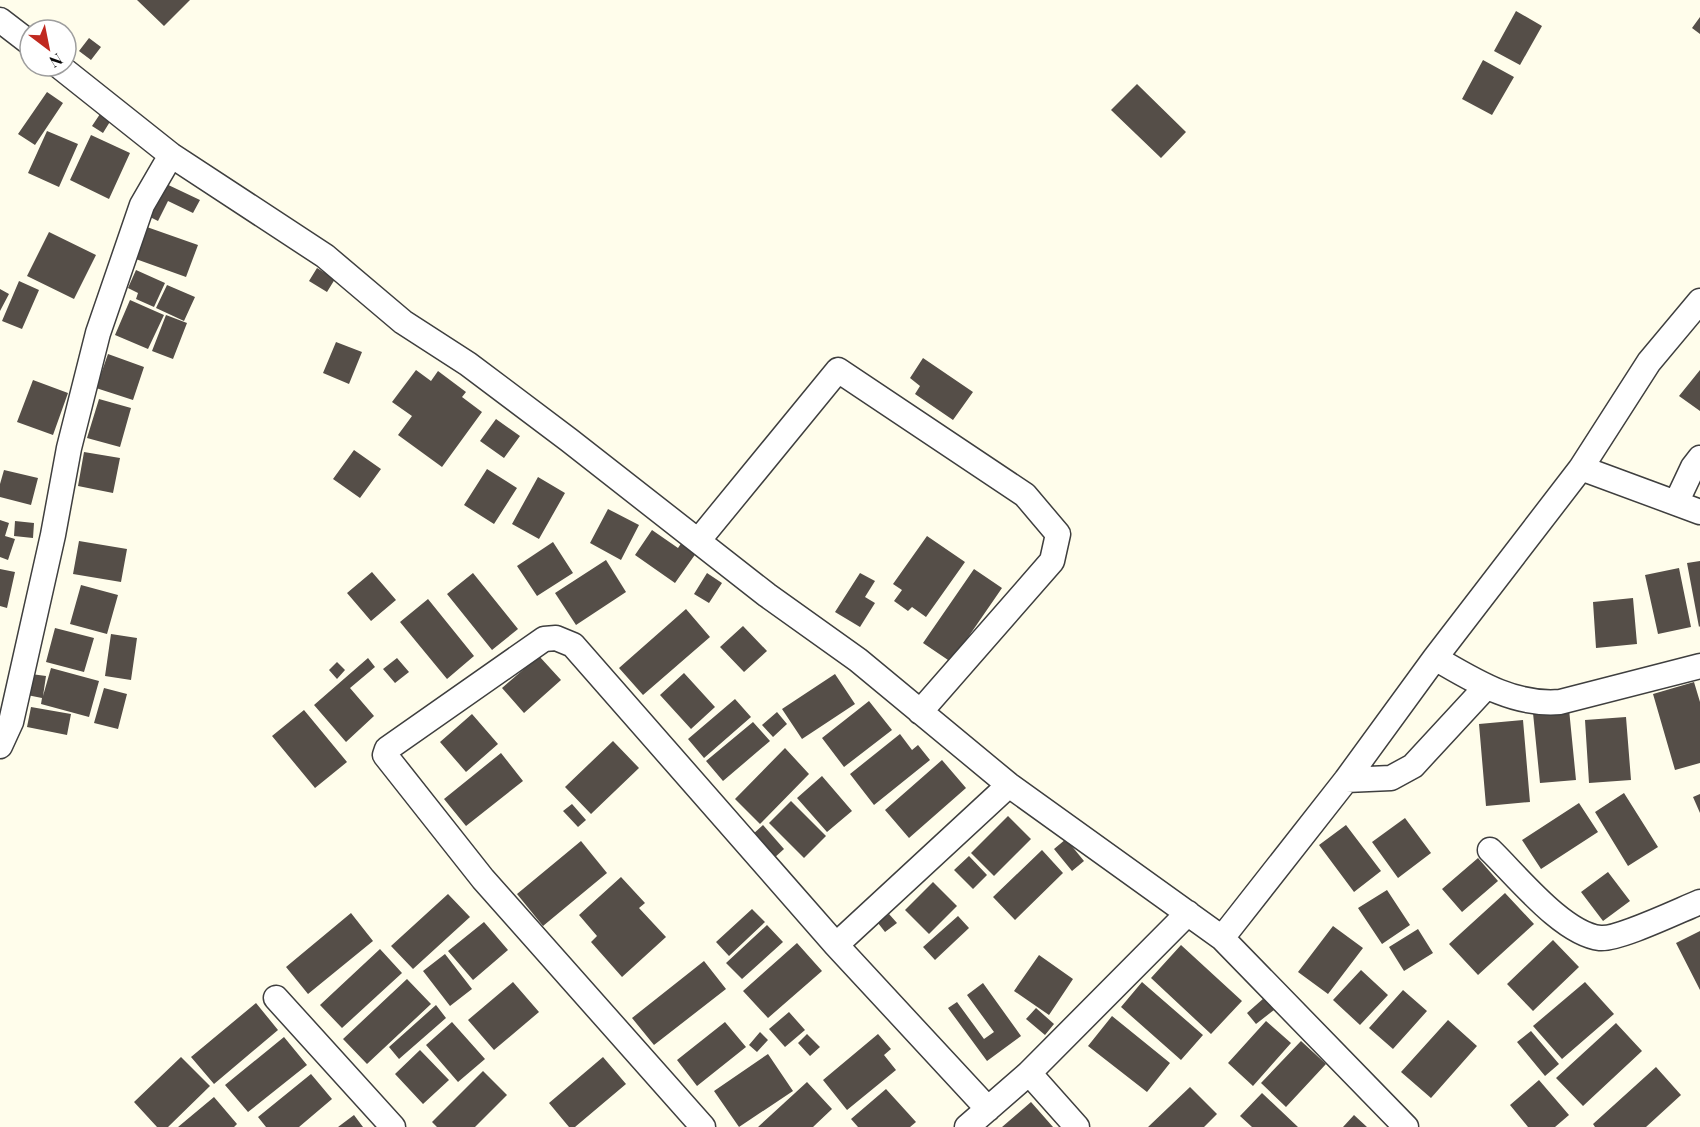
<svg xmlns="http://www.w3.org/2000/svg" width="1700" height="1127" font-family="'Playfair Display',serif">
<style>
.building{fill:#554e48}
.lines{fill:none;stroke-linecap:round;stroke-linejoin:round}
.street-casing{stroke:#3f3f3f;stroke-width:27}
.street{stroke:#fff;stroke-width:24}
</style>
<rect width="100%" height="100%" fill="#fffdeb"/>
<path class="building" d="M137 0H190L164 26Z
M1516 11 1542 26 1520 65 1494 51Z
M1700 17V34L1692 28Z
M89 38 101 47 91 60 79 51Z
M1483 60 1514 77 1492 115 1462 99Z
M1137 84 1186 132 1161 158 1111 110Z
M47 92 63 103 35 145 18 134Z
M100 114 111 120 103 133 92 126Z
M47 131 78 144 59 187 28 173Z
M91 135 130 153 109 199 70 180Z
M162 182 200 200 193 213 168 201 158 221 146 215Z
M144 226 198 245 186 277 133 258Z
M49 232 96 255 74 299 27 276Z
M317 268 335 279 327 292 309 281Z
M136 270 165 283 154 307 136 299 138 293 128 288Z
M19 281 39 290 22 329 2 321Z
M167 285 195 297 184 321 156 308Z
M0 289 9 294 0 311Z
M130 300 164 315 148 349 115 335Z
M166 315 187 323 173 359 152 351Z
M336 342 362 352 349 384 323 373Z
M108 354 144 367 133 400 96 388Z
M923 358 973 392 953 420 915 394 920 386 910 378Z
M416 370 431 381 438 371 466 392 462 397 482 412 442 467 398 435 412 416 392 402Z
M1700 370V411L1679 396Z
M33 380 68 393 53 435 17 422Z
M99 399 131 408 120 447 87 438Z
M496 419 520 436 504 458 480 441Z
M354 450 381 469 360 498 333 479Z
M84 452 120 458 113 493 78 486Z
M487 469 517 488 494 524 464 505Z
M4 470 38 478 31 505 0 497V484Z
M538 477 565 493 539 539 512 524Z
M608 509 639 525 621 560 590 543Z
M0 520 9 523 5 536 15 539 8 560 0 557Z
M15 521 34 523 33 538 14 536Z
M652 530 678 548 684 539 699 549 675 583 635 555Z
M927 536 965 562 926 617 912 607 908 611 894 601 902 590 893 584Z
M79 541 127 549 121 582 73 574Z
M553 542 573 573 537 596 517 566Z
M606 560 626 592 576 625 555 593Z
M1700 561V626L1699 627 1687 563Z
M1679 568 1691 627 1658 634 1645 575Z
M0 569 15 572 7 608 0 606Z
M974 569 1002 588 951 662 923 643Z
M372 572 396 600 371 621 347 593Z
M473 573 518 629 492 650 447 594Z
M707 573 722 583 709 603 694 594Z
M860 573 875 581 865 597 875 603 860 627 835 612Z
M81 585 118 595 107 634 70 624Z
M1633 598 1637 644 1596 648 1593 602Z
M428 599 474 656 447 679 400 622Z
M686 609 710 637 643 695 619 668Z
M743 626 767 651 744 672 720 647Z
M55 628 94 638 84 672 46 662Z
M111 634 137 638 131 680 105 676Z
M539 656 561 680 524 713 502 688Z
M368 658 375 667 350 688 374 716 346 742 314 705Z
M397 658 409 672 395 683 383 669Z
M337 662 345 670 337 679 329 670Z
M51 668 99 681 89 717 41 704 42 698 27 695 31 674 46 676 43 696Z
M684 673 715 707 691 729 660 695Z
M835 674 855 704 802 739 782 709Z
M1694 682 1700 702V763L1675 770 1653 694Z
M104 688 127 694 118 729 94 723Z
M735 699 751 717 704 758 688 739Z
M869 701 892 730 844 767 822 738Z
M31 707 71 714 67 735 27 727Z
M1569 709 1576 780 1540 783 1533 713Z
M304 710 347 762 315 788 272 736Z
M777 712 787 724 773 737 762 725Z
M472 714 498 744 466 772 440 742Z
M1626 717 1631 780 1589 783 1585 720Z
M1523 720 1530 802 1486 806 1479 724Z
M753 722 770 741 723 781 706 761Z
M900 734 912 750 918 745 930 760 874 805 850 774Z
M613 741 639 768 591 814 565 787Z
M785 748 809 774 760 824 735 799Z
M501 753 523 781 466 826 444 799Z
M942 760 966 788 909 838 885 810Z
M822 776 852 811 827 832 797 798Z
M1624 793 1658 847 1628 866 1595 812Z
M1700 794V813L1693 797Z
M791 801 826 836 804 858 769 823Z
M1579 803 1598 832 1541 869 1522 840Z
M572 804 586 820 578 827 563 811Z
M1008 816 1031 839 994 876 971 853Z
M1405 818 1431 853 1398 878 1372 842Z
M763 825 784 849 773 859 752 835Z
M1346 825 1381 871 1354 892 1319 845Z
M1066 839 1084 861 1072 871 1054 849Z
M581 841 607 873 543 926 517 894Z
M1042 850 1063 873 1015 920 993 897Z
M969 856 987 875 973 889 954 870Z
M1478 858 1498 881 1462 912 1442 889Z
M1608 872 1630 901 1603 921 1581 892Z
M621 877 645 903 639 908 666 937 622 977 591 942 597 936 579 915Z
M933 882 957 906 929 934 905 910Z
M1387 890 1410 925 1382 944 1358 908Z
M1505 893 1534 924 1478 975 1449 944Z
M448 894 470 917 413 969 391 946Z
M752 909 765 922 729 956 716 942Z
M351 913 373 941 308 994 286 967Z
M889 914 897 923 885 932 878 923Z
M958 916 969 928 935 960 923 947Z
M484 922 508 950 473 980 448 951Z
M767 925 783 942 742 979 726 963Z
M1333 926 1363 948 1328 994 1298 972Z
M1418 929 1433 953 1404 971 1389 947Z
M1700 931V990L1676 943Z
M1553 940 1579 967 1533 1011 1507 984Z
M797 943 822 971 768 1018 743 991Z
M1181 945 1242 1001 1211 1034 1151 978Z
M380 949 402 973 342 1028 320 1005Z
M445 954 472 989 450 1006 423 971Z
M1039 955 1073 979 1049 1015 1014 991Z
M704 961 726 989 654 1045 632 1018Z
M1361 970 1388 995 1360 1025 1333 1000Z
M407 979 431 1004 367 1064 343 1039Z
M513 982 539 1012 494 1050 468 1020Z
M1142 982 1203 1035 1181 1060 1121 1007Z
M1585 982 1614 1014 1562 1059 1533 1026Z
M983 983 1021 1036 987 1061 948 1008 957 1002 984 1039 994 1032 967 995Z
M1403 990 1427 1011 1393 1049 1369 1028Z
M1264 998 1274 1010 1256 1024 1247 1013Z
M256 1003 278 1030 214 1084 191 1057Z
M436 1005 446 1018 399 1059 389 1047Z
M1036 1008 1054 1024 1045 1035 1026 1019Z
M789 1012 805 1030 785 1047 769 1029Z
M1112 1016 1170 1063 1147 1092 1088 1046Z
M1448 1020 1477 1046 1431 1098 1401 1072Z
M1266 1021 1291 1043 1253 1086 1228 1063Z
M452 1022 485 1059 458 1082 426 1045Z
M725 1022 746 1047 697 1086 677 1060Z
M1616 1023 1642 1051 1583 1106 1556 1078Z
M1531 1031 1559 1064 1545 1076 1517 1042Z
M760 1032 768 1040 757 1052 749 1045Z
M807 1034 820 1047 810 1056 798 1043Z
M878 1034 891 1049 884 1055 896 1070 847 1110 823 1080Z
M284 1037 307 1065 248 1112 225 1085Z
M1301 1041 1326 1064 1286 1107 1261 1083Z
M420 1050 449 1080 423 1104 395 1074Z
M768 1054 793 1091 739 1127 714 1091Z
M181 1057 210 1086 168 1127H157L134 1102Z
M603 1057 626 1084 575 1127H569L549 1103Z
M1656 1067 1681 1095 1646 1127H1595L1593 1124Z
M483 1071 507 1095 475 1127H437L432 1122Z
M311 1074 332 1099 299 1127H266L258 1117Z
M1539 1080 1569 1115 1555 1127H1528L1510 1105Z
M807 1082 832 1109 813 1127H758Z
M1190 1087 1217 1114 1204 1127H1148Z
M886 1089 916 1122 910 1127H858L851 1119Z
M1262 1093 1298 1127H1252L1240 1116Z
M214 1097 237 1124 234 1127H178Z
M1031 1102 1053 1127H1002Z
M354 1115 363 1127H338Z
M1354 1115 1367 1127H1343Z"/>
<g class="lines">
<g class="street-casing">
<path id="street" d="M0 20 30 43
M59 66 171 155 325 256 403 322 468 364 569 440 767 595 858 660 1009 785 1222 938 1406 1127
M1581 468 1700 512
M1676 503 1693 467 1700 458
M698 541 838 370 1025 495 1058 534 1052 561 920 712
M1435 658C1473 680 1513 706 1560 702L1700 666
M0 746 11 722 53 535 69 448 98 333 142 205 171 155
M1346 780 1391 778 1413 766 1486 687
M1490 850C1517 876 1563 934 1600 938 1618 940 1680 910 1700 902
M1222 938 1346 780 1435 658 1581 468 1649 362 1700 301
M836 945 1009 785
M276 998 393 1127
M703 1127 483 879 385 755 387 749 544 639 556 638 573 645 836 945 988 1109
M967 1127 1029 1073
M1077 1127 1029 1073 1188 913"/>
</g>
<use href="#street" class="street"/>
</g>
<g transform="translate(48 48) rotate(148)"><circle r="28" fill="#ffffff" stroke="#9e9e9e" stroke-width="1.5"/>
<path d="M0-4.5L10 22L0 15L-10 22Z" fill="#c02920"/>
<text y="-9" font-size="16" font-weight="bold" text-anchor="middle" fill="#0c0c0c">N</text>
</g>
</svg>
